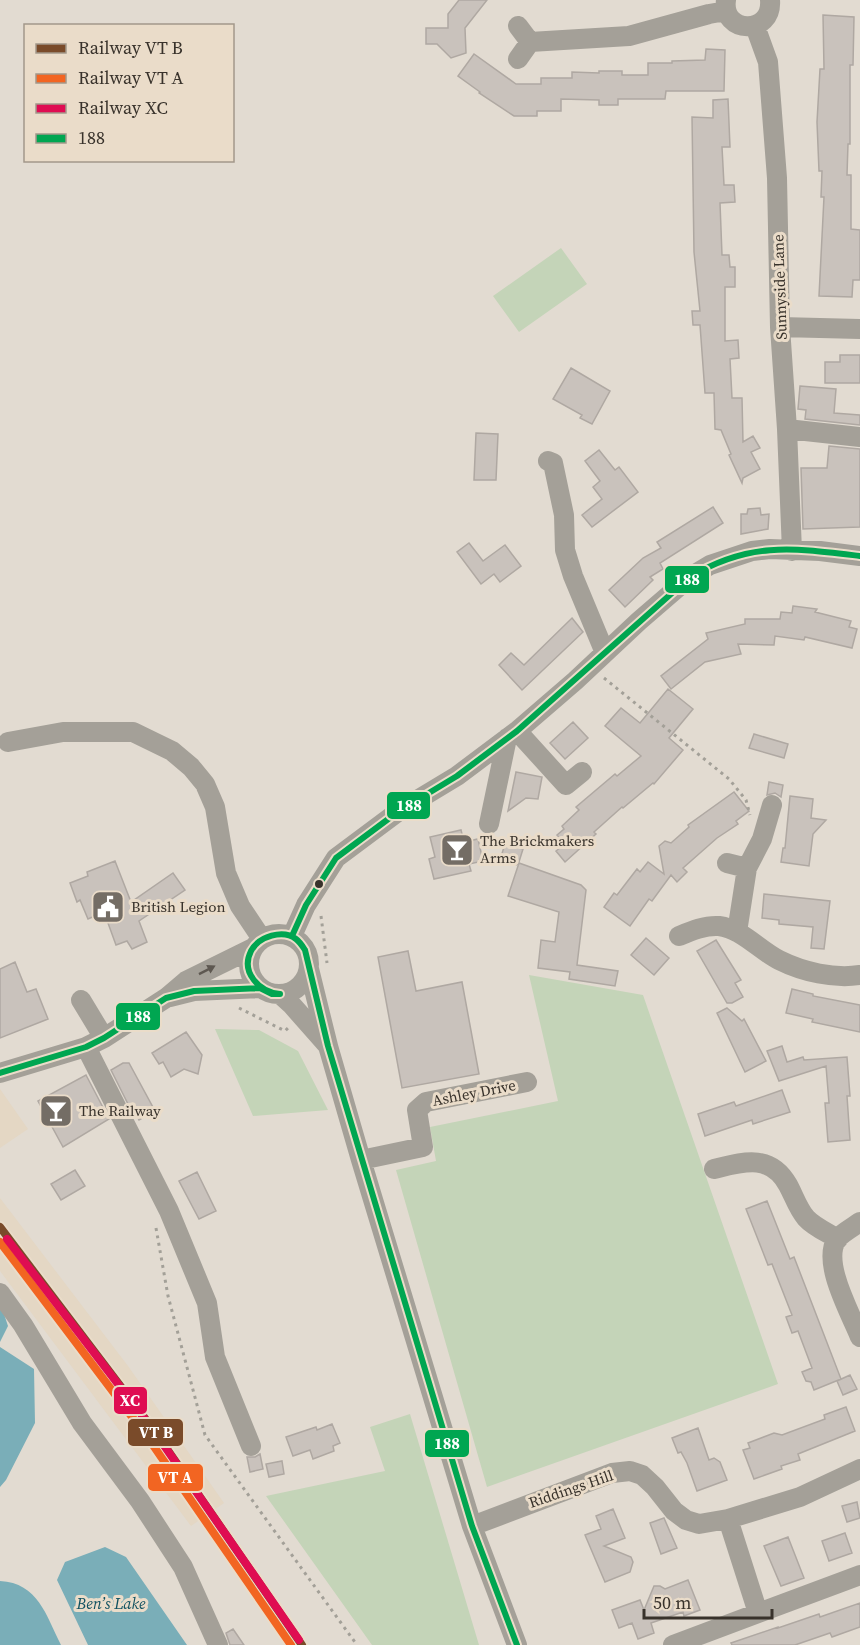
<svg xmlns="http://www.w3.org/2000/svg" width="860" height="1645" font-family="'Source Serif 4',serif">
<style>
.built{fill:#e4d7c4}
.green{fill:#c4d4b8}
.water{fill:#7aaeb8}
.building{fill:#c9c2bc;stroke:#afa8a2;stroke-width:1.5}
.lines{fill:none;stroke-linecap:round;stroke-linejoin:round}
.path{stroke:#a3a098;stroke-width:3;stroke-dasharray:3 4.5;stroke-linecap:butt}
.minor{stroke:#a4a098;stroke-width:20}
.bus-1-casing{stroke:#eadcc9;stroke-width:10}
.bus-1{stroke:#00a651;stroke-width:6}
.rail-1-casing{stroke:#eadcc9;stroke-width:12}
.rail-2-casing{stroke:#eadcc9;stroke-width:12}
.rail-3-casing{stroke:#eadcc9;stroke-width:12}
.rail-1{stroke:#7a4b2a;stroke-width:8}
.rail-2{stroke:#f26522;stroke-width:8}
.rail-3{stroke:#df0d52;stroke-width:8}
.oneway{fill:#5e5851}
.bus-dot{fill:#38322b;stroke:#eadcc9;stroke-width:2}
.labels{text-anchor:middle;stroke-width:6;stroke-linejoin:round;paint-order:stroke}
.street-label{font-size:15px;fill:#38322b;stroke:#eadcc9}
.poi-label{font-size:15px;fill:#38322b;stroke:#eadcc9;text-anchor:start}
.water-label{font-size:16px;font-style:italic;fill:#105160;stroke:#eadcc9}
.line-badge{stroke:#eadcc9;stroke-width:2}
.badge-label{font-size:16px;text-anchor:middle;font-weight:bold;fill:#fff}
</style>
<rect width="100%" height="100%" fill="#e2dbd1"/>
<path class="built" d="M0 1089 28 1129 0 1148Z
M0 1198 128 1366 224 1503 191 1526 0 1271Z"/>
<path class="green" d="M561 248 587 284 519 332 493 296Z
M529 975 643 995 778 1384 487 1487 396 1170 436 1161 430 1127 558 1101Z
M215 1029 259 1030 298 1051 328 1110 253 1116Z
M410 1414 479 1645H372L266 1496 385 1471 370 1427Z"/>
<path class="water" d="M0 1307 2 1308 8 1326 0 1342Z
M0 1347 34 1369 35 1423 6 1480 0 1487Z
M105 1547 126 1557 187 1645H88L57 1580 65 1562Z
M0 1581C38 1583 46 1615 61 1645H0Z"/>
<path class="building" d="M459 0H487L465 28 466 53 451 58 437 44H426V28H448V14Z
M823 15 854 17 853 65H850V144H848L847 175H851V229L860 230V280H853L852 297 819 296 824 197H821L822 171H819L817 122 820 69H824Z
M706 49 725 50 724 91H666L665 99H618V105H599V100L561 99V111H537V116H514L479 93 480 92 458 76 474 54 516 84H541V78H572V72L599 73V71H622V75H648V63H672V61L705 60Z
M728 99 730 147H722L724 185H734L735 202 720 203 722 255H729L730 267H735V287H725V341L738 340 739 358 730 359 732 398H742L743 442 753 436 760 448 751 452 760 469 743 478 742 483 729 455 731 454 721 430 715 429 714 393H705L700 325H693L692 311H700L694 252 692 117 713 118V100Z
M840 355H860V383H825V362H840Z
M571 368 610 391 592 424 580 418 582 415 553 399Z
M800 386 836 389 834 413 860 415V425L805 419 806 410 798 409Z
M476 433 498 434 496 480H474Z
M829 446 860 449V527L803 529 801 468H827Z
M599 450 615 470 619 467 638 492 592 527 582 515 602 499 593 487 600 481 585 461Z
M713 507 723 523 660 563 663 569 650 577 653 580 625 607 609 590 643 558 661 548 657 542Z
M760 508 761 515 769 514 768 529 741 534V514H747L748 509Z
M469 543 483 561 505 545 521 566 500 582 494 574 481 584 457 552Z
M793 606 817 609 815 612 851 621 849 627 857 629 852 648 805 637 804 640 775 636 774 645 738 644 741 654 705 662 671 689 661 676 708 639 706 633 745 624V619H780L781 612 792 613Z
M572 618 583 632 522 690 499 665 511 653 524 665Z
M668 689 693 709 669 738 683 750 654 784 653 783 623 808 622 807 594 832 596 834 565 862 556 851 565 844 557 835 564 829 562 826 579 810 576 807 615 774 617 776 641 756 605 726 621 708 640 723Z
M573 722 588 738 565 759 550 743Z
M754 734 788 744 784 758 749 748Z
M516 772 542 777 538 799 526 798 508 811Z
M769 782 783 785 781 797 775 793 767 795Z
M734 792 749 811 736 821 738 824 717 838 683 868 687 872 677 882 671 875 652 901 649 899 630 926 604 907 614 893 617 895 637 869 640 872 648 862 664 874 659 846 665 841 671 843 689 827 688 825Z
M790 796 813 799 811 818 826 820 813 834 809 866 781 862 783 848H785Z
M461 830 464 842 478 839 483 861 469 864 471 871 434 879 429 859 435 857 430 837Z
M505 844 523 849 518 865 500 860Z
M115 861 131 902 173 873 185 890 139 921 147 942 132 949 127 941 116 945 104 912 88 919 80 900 77 902 70 883 88 876 87 872Z
M519 863 581 885 586 890 577 965 618 971 615 986 569 979 570 972 538 968 541 940 555 942 559 912 508 896Z
M764 894 830 901 824 949 811 948 813 927 779 924V920L762 918Z
M646 938 669 958 654 975 631 955Z
M716 940 741 980 735 983 743 997 732 1003H727L697 951Z
M408 951 416 991 462 982 479 1074 402 1088 378 957Z
M15 962 27 992 36 989 48 1019 0 1038V969Z
M792 989 813 994V996L860 1005V1032L812 1022 813 1019 786 1013Z
M727 1008 742 1021 744 1019 766 1061 745 1072 717 1013Z
M186 1032 202 1055 198 1074 184 1069 171 1077 163 1062 159 1064 152 1053Z
M782 1046 787 1062 803 1057 804 1060 847 1057 850 1096H847L850 1140 828 1142 825 1103H829L826 1066 779 1081 767 1051Z
M123 1063H129L155 1111 139 1120 132 1107 130 1108 111 1070Z
M86 1075 109 1119 63 1147 38 1101Z
M782 1090 790 1112 753 1124 752 1120 705 1136 698 1114 734 1102 736 1106Z
M75 1170 85 1186 61 1200 51 1184Z
M197 1172 216 1211 199 1219 179 1181Z
M767 1201 790 1259 794 1257 841 1379 814 1390 811 1382 806 1381 802 1372 812 1368 798 1331 792 1333 786 1317 792 1315 772 1264 768 1265 746 1209Z
M850 1375 857 1389 843 1395 837 1381Z
M846 1407 855 1431 798 1454 800 1460 781 1466 782 1469 754 1479 743 1450 750 1448 748 1443 774 1433 782 1435 825 1419 824 1415Z
M332 1424 340 1443 333 1446 334 1451 313 1459 310 1450 293 1456 286 1437 316 1427 317 1430Z
M698 1428 709 1460 714 1458 720 1462 727 1480 697 1491 687 1463 681 1452 678 1453 672 1438Z
M260 1454 263 1469 250 1472 247 1457H255Z
M282 1461 284 1474 269 1477 266 1464Z
M857 1502 860 1518 847 1522 842 1506Z
M613 1509 625 1538 604 1546 631 1557 633 1562 630 1572 605 1582 585 1535 601 1529 596 1516Z
M664 1518 677 1548 661 1554 650 1523Z
M845 1533 852 1553 829 1561 822 1541Z
M788 1537 804 1578 781 1586 764 1546Z
M688 1580 700 1610 684 1616 683 1612 651 1623 654 1633 638 1639 632 1623 619 1628 612 1610 640 1600 644 1610 654 1586H660L665 1589Z
M860 1603V1627L832 1637 830 1633 795 1645H732L731 1643 778 1627V1628L819 1614 820 1617Z
M233 1629 244 1645H230L226 1633Z"/>
<g class="lines">
<path class="path" d="M604 678 729 779 746 800 750 815
M321 916 327 963
M239 1008 285 1031 288 1028
M156 1228 168 1296 205 1435 357 1645"/>
<path class="minor" d="M726 0C721 34 773 36 770 0
M518 26 530 42 629 36 709 14 726 11
M755 26 768 62 777 178 780 327 787 429 792 551
M518 59 530 42
M780 327 860 329
M787 429 860 437
M548 461 553 463 564 515 565 550 573 576 605 653
M517 731 566 785 582 772
M8 742 63 732H133L172 751 191 767 205 784 215 807 226 873 240 906 262 939
M489 824 507 738
M727 863 747 868 737 932
M747 868 762 839 772 805
M249 964a30 30 0 1 1 60 0a30 30 0 1 1-60 0Z
M292 936 306 905 336 858 399 811 457 776 517 731 575 681 639 621 690 577 710 565 752 551 770 549 820 551 860 556
M679 936C691 931 705 925 719 926 742 929 759 950 779 960 803 972 834 979 860 975
M309 969 328 1046 361 1160 472 1526 517 1645
M280 994 291 1004 328 1046
M170 997 194 991 260 988
M81 1000 104 1038
M86 1047 169 1211 207 1303 215 1357 251 1446
M0 1073 86 1047 104 1038 166 998 186 981 253 948
M361 1160 423 1147 417 1110 426 1102 527 1082
M714 1169C743 1162 770 1153 788 1185 794 1196 798 1209 806 1218 814 1227 828 1233 838 1239
M860 1222C853 1227 842 1233 837 1239 821 1262 851 1314 860 1337
M0 1293 23 1325 82 1423 140 1501 183 1567 218 1645
M728 1519 758 1613
M472 1526 612 1473 630 1471 642 1475 655 1487 674 1511 686 1520 699 1524 728 1519 800 1497 860 1469
M673 1645 860 1575"/>
<g class="bus-1-casing">
<path id="bus-1" d="M292 936 306 905 336 858 399 811 457 776 517 731 690 577C750 541 794 548 860 556
M280 994C260 992 240 973 251 951 259 936 283 929 296 939 300 942 303 947 305 950L328 1046 472 1526 517 1645
M0 1073 86 1047 104 1038 166 998 194 991 260 988 272 994H280"/>
</g>
<use href="#bus-1" class="bus-1"/>
<g class="rail-1-casing">
<path id="rail-1" d="M0 1227 156 1433 302 1645"/>
</g>
<g class="rail-2-casing">
<path id="rail-2" d="M0 1242 148 1438 291 1645"/>
</g>
<g class="rail-3-casing">
<path id="rail-3" d="M7 1239 154 1431 299 1640"/>
</g>
<use href="#rail-1" class="rail-1"/>
<use href="#rail-2" class="rail-2"/>
<use href="#rail-3" class="rail-3"/>
</g>
<defs><path id="oneway-solid" d="M-6-.8H1V-3.2L6.5 0L1 3.2V.8H-6Z" transform="scale(1.5)"/></defs>
<use class="oneway" href="#oneway-solid" transform="translate(207 970) rotate(-27)"/>
<defs>
<g id="bar-square" transform="scale(1.725)"><rect x="-9" y="-9" width="18" height="18" rx="4" fill="#746d65" stroke="#eadcc9"/><path d="M-6-5H6L.8 .8V4.5H3.5V6h-7V4.5H-.8V.8Z" fill="#fff"/></g>
<g id="civic-square" transform="scale(1.725)"><rect x="-9" y="-9" width="18" height="18" rx="4" fill="#746d65" stroke="#eadcc9"/><path d="M-.6-6.5H3V-4.5H.6V-3L4-1V1h2V6H-6V1h2V-1L-.6-3ZM-1.2 2.5V6h2.4V2.5Z" fill="#fff"/></g>
</defs>
<g fill-rule="evenodd">
<use href="#bar-square" x="457" y="850"/>
<use href="#civic-square" x="108" y="907"/>
<use href="#bar-square" x="56" y="1111"/>
</g>
<circle class="bus-dot" cx="319" cy="884" r="5"/>
<g class="labels">
<g class="street-label">
<text transform="translate(780 287) rotate(-92)" y="5">Sunnyside Lane</text>
<text transform="translate(474 1093) rotate(-11)" y="5">Ashley Drive</text>
<text transform="translate(571 1489) rotate(-19)" y="5">Riddings Hill</text>
</g>
<g class="poi-label">
<text x="480" y="846">The Brickmakers<tspan x="480" dy="17">Arms</tspan></text>
<text x="131" y="912">British Legion</text>
<text x="79" y="1116">The Railway</text>
</g>
<g class="water-label">
<text x="111" y="1609">Ben’s Lake</text>
</g>
</g>
<g class="line-badge">
<rect x="664" y="565" width="46" height="29" rx="6" fill="#00a651"/>
<rect x="386" y="791" width="45" height="29" rx="6" fill="#00a651"/>
<rect x="115" y="1002" width="46" height="29" rx="6" fill="#00a651"/>
<rect x="113" y="1386" width="35" height="29" rx="6" fill="#df0d52"/>
<rect x="127" y="1418" width="57" height="29" rx="6" fill="#7a4b2a"/>
<rect x="424" y="1429" width="46" height="29" rx="6" fill="#00a651"/>
<rect x="147" y="1463" width="57" height="29" rx="6" fill="#f26522"/>
</g>
<g class="badge-label">
<text x="687" y="585">188</text>
<text x="409" y="811">188</text>
<text x="138" y="1022">188</text>
<text x="130" y="1406">XC</text>
<text x="156" y="1438">VT B</text>
<text x="447" y="1449">188</text>
<text x="175" y="1483">VT A</text>
</g>
<rect x="24" y="24" width="210" height="138" fill="#eadcc9" stroke="#a3988a" stroke-width="1.5"/>
<rect x="36" y="44" width="30" height="9" fill="#7a4b2a" stroke="#a3988a" stroke-width="1.5"/>
<text x="78" y="54" font-size="18" fill="#38322b">Railway VT B</text>
<rect x="36" y="74" width="30" height="9" fill="#f26522" stroke="#a3988a" stroke-width="1.5"/>
<text x="78" y="84" font-size="18" fill="#38322b">Railway VT A</text>
<rect x="36" y="104" width="30" height="9" fill="#df0d52" stroke="#a3988a" stroke-width="1.5"/>
<text x="78" y="114" font-size="18" fill="#38322b">Railway XC</text>
<rect x="36" y="134" width="30" height="9" fill="#00a651" stroke="#a3988a" stroke-width="1.5"/>
<text x="78" y="144" font-size="18" fill="#38322b">188</text>
<path d="M644 1609v9h128v-9" fill="none" stroke="#38322b" stroke-width="3"/>
<text x="653" y="1609" font-size="18" fill="#38322b" stroke="#eadcc9" stroke-width="4.5" paint-order="stroke">50 m</text>
</svg>
